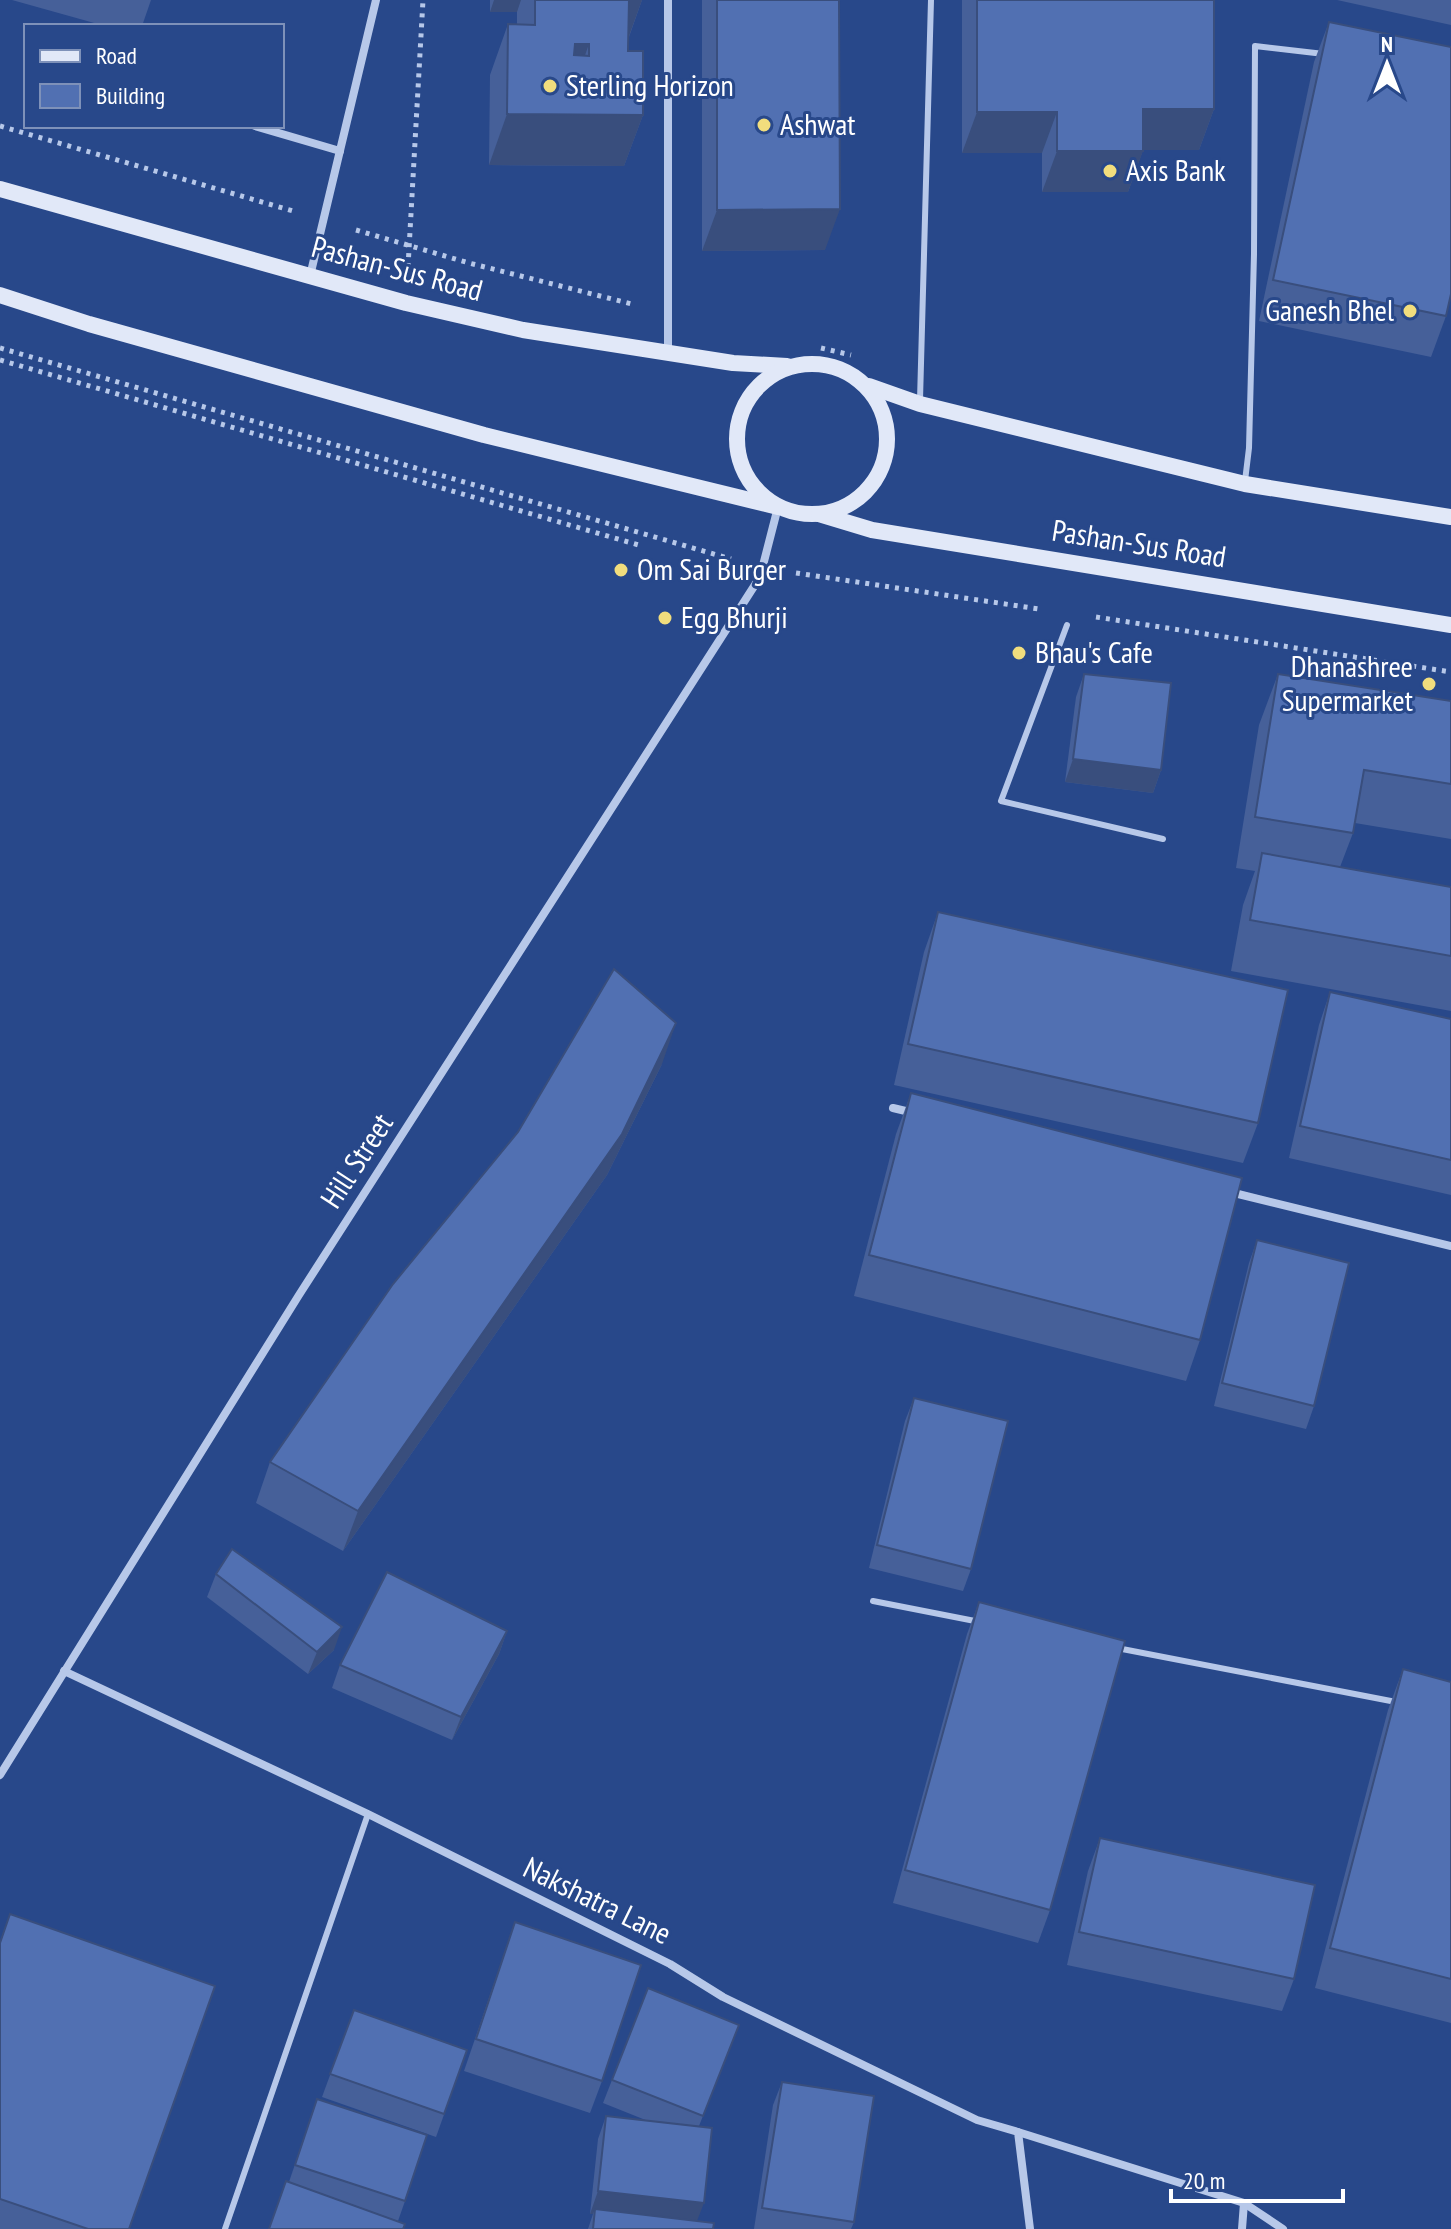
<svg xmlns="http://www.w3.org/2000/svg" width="1451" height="2229" font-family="'PT Sans Narrow',sans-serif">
  <rect width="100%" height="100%" fill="#28488a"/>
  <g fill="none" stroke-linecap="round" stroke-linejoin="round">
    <!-- path -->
    <g stroke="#b7c8e9" stroke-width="5" stroke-dasharray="4 6" stroke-linecap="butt">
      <path d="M0 126 293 211"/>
      <path d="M356 230 469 263 636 305"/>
      <path d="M408 267 423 0"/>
      <path d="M0 348 731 559"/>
      <path d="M821 348 851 355"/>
      <path d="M0 360 642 546"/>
      <path d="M796 573 1039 609"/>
      <path d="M1096 617 1451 672"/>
    </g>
    <!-- lane -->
    <g stroke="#b7c8e9" stroke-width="6">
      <path d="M920 400 931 0"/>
      <path d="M1245 481 1249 448 1254 254 1255 46 1324 54"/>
      <path d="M1067 625 1001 801 1163 839"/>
      <path d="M873 1601 980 1622"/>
      <path d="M1117 1648 1396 1702"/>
      <path d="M225 2229 368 1814"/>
    </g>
    <!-- street -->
    <g stroke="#b7c8e9" stroke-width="8">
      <path d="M255 126 340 151"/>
      <path d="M310 276 376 0"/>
      <path d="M668 350V0"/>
      <path d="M893 1108 914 1113"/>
      <path d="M1230 1192 1451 1246"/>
      <path d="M64 1671 368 1814 670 1964 723 1997 977 2120 1018 2132 1030 2229"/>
      <path d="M0 1775 299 1295 760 577 778 507"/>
      <path d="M1018 2132 1244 2203 1283 2229"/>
      <path d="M1242 2229 1244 2203"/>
    </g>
    <!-- secondary -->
    <g stroke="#e1e8f8" stroke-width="16">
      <path d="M0 189 406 303 523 330 733 363 787 366"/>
      <path d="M0 295 89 324 484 435 778 507"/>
      <circle cx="812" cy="439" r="75"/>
      <path d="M869 386 920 404 1245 484 1451 517"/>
      <path d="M819 514 872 530 1451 625"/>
    </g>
  </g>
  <!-- wall -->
  <g fill="#466099">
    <path d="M12 0H151L142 26H105Z"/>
    <path d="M490 0H642L629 37 628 51 643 115 624 166 489 165 490 75 508 24H517V12H490Z"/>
    <path d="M702 0H839L825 250 702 251Z"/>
    <path d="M962 0H1214V109L1199 150H1143L1128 192H1042V153H962Z"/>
    <path d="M1337 0H1451V25Z"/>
    <path d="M1329 22 1446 316 1431 357 1259 321 1314 62Z"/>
    <path d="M1084 674 1161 770 1153 793 1065 782 1076 697Z"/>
    <path d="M1278 674 1451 701V839L1355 823 1353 833 1340 867 1451 887V1011L1231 971 1243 905 1255 871 1236 868 1259 725Z"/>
    <path d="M938 912 1258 1123 1243 1163 894 1085 924 952Z"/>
    <path d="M1330 992 1451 1019V1195L1289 1158 1319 1025Z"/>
    <path d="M662 1064 607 1175 343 1551 256 1503 270 1462Z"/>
    <path d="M911 1093 1200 1340 1186 1381 854 1296 896 1134Z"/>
    <path d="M1257 1240 1314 1406 1306 1429 1214 1406 1249 1263Z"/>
    <path d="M914 1398 971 1569 963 1591 869 1568 905 1421Z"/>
    <path d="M216 1574 334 1650 308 1674 207 1597Z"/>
    <path d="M979 1602 1050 1910 1038 1943 893 1903 967 1634Z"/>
    <path d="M507 1631 499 1654 452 1740 332 1688 340 1665Z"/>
    <path d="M1403 1669 1451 1682V2023L1315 1988 1388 1710Z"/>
    <path d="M1100 1838 1294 1979 1282 2011 1067 1965 1088 1871Z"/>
    <path d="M515 1922 602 2081 590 2113 464 2071Z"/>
    <path d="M0 1942 129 2229H0Z"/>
    <path d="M354 2010 467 2050 436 2137 322 2097Z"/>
    <path d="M739 2025 699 2126 697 2221 588 2229 593 2214H590L598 2139 606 2116 648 2121 603 2103 612 2080Z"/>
    <path d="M782 2082 854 2222 851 2229H754L773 2105Z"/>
    <path d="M317 2099 405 2201 398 2221 289 2182Z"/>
  </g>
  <!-- shaded-wall -->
  <g fill="#394e7d">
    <path d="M494 0H521L517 12H490Z"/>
    <path d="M628 0H642L625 47Z"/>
    <path d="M575 44H589L571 95Z"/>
    <path d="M1143 109H1214L1199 150H1128Z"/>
    <path d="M977 112H1057L1042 153H962Z"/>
    <path d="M507 114 643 115 624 166 489 165Z"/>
    <path d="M1057 151H1143L1128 192H1042Z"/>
    <path d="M840 209 825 250 702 251 717 210Z"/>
    <path d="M1073 759 1161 770 1153 793 1065 782Z"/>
    <path d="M676 1023 662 1064 607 1175 343 1551 358 1511Z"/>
    <path d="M342 1627 334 1650 308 1674 317 1652Z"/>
    <path d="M507 1631 499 1654 452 1740 461 1717Z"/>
    <path d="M598 2191 704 2203 695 2226 595 2209 593 2214H590Z"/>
  </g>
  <!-- building -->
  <g fill="#5170b2" stroke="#394e7d" stroke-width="2" fill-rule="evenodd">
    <path d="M535 0H629L628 51H643V115L507 114 508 24 535 25ZM575 44H589V56L574 55Z"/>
    <path d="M717 0H839L840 209 717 210Z"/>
    <path d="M977 0H1214V109H1143V151H1057V112H977Z"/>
    <path d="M1329 22 1451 47V294L1446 316 1273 280Z"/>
    <path d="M1084 674 1171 683 1161 770 1073 759Z"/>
    <path d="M1278 674 1451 701V784L1364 770 1353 833 1255 817Z"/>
    <path d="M1262 853 1451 887V956L1250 920Z"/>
    <path d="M938 912 1288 990 1258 1123 908 1044Z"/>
    <path d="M614 969 676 1023 622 1134 358 1511 270 1462 393 1284 518 1132Z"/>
    <path d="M1330 992 1451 1019V1160L1300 1126Z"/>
    <path d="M911 1093 1242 1178 1200 1340 869 1255Z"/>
    <path d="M1257 1240 1349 1263 1314 1406 1222 1383Z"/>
    <path d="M914 1398 1008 1421 971 1569 877 1545Z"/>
    <path d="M232 1549 342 1627 317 1652 216 1574Z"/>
    <path d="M387 1572 507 1631 461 1717 340 1665Z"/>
    <path d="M979 1602 1125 1641 1050 1910 905 1870Z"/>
    <path d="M1403 1669 1451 1682V1979L1330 1948Z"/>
    <path d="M1100 1838 1315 1885 1294 1979 1079 1932Z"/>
    <path d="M10 1914 215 1986 129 2229H88L0 2199V1943Z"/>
    <path d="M515 1922 641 1965 602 2081 476 2039Z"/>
    <path d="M648 1988 739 2025 703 2116 612 2080Z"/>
    <path d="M354 2010 467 2050 444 2114 330 2074Z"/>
    <path d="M782 2082 874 2096 854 2222 762 2208Z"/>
    <path d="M317 2099 427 2135 405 2201 295 2165Z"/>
    <path d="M606 2116 712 2128 704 2203 598 2191Z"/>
    <path d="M286 2181 405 2224 403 2229H269Z"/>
    <path d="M595 2209 714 2223 713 2229H593Z"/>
  </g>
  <!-- markers -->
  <g fill="#f1dd7d" stroke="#28488a" stroke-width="3">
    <circle cx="550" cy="86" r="8"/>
    <circle cx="764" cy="125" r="8"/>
    <circle cx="1110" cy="171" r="8"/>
    <circle cx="1410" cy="311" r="8"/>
    <circle cx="621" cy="570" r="8"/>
    <circle cx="665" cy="618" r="8"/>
    <circle cx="1019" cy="653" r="8"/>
    <circle cx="1429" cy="684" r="8"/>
  </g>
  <g text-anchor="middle" stroke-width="6" stroke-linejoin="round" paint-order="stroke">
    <!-- poi labels -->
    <g font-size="30" fill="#fff" stroke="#28488a" text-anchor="start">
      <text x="566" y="96">Sterling Horizon</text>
      <text x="780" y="135">Ashwat</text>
      <text x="1126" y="181">Axis Bank</text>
      <text x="1394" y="321" text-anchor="end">Ganesh Bhel</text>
      <text x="637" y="580">Om Sai Burger</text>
      <text x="681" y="628">Egg Bhurji</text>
      <text x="1035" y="663">Bhau's Cafe</text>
      <text x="1413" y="677" text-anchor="end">Dhanashree<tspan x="1413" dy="34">Supermarket</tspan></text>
    </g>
    <!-- street labels -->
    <g font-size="30" fill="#fff" stroke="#28488a">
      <text transform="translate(397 269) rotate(15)" y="10">Pashan-Sus Road</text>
      <text transform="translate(1139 544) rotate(9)" y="10">Pashan-Sus Road</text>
      <text transform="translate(357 1161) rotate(-57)" y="10">Hill Street</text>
      <text transform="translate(597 1901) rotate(26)" y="10">Nakshatra Lane</text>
    </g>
  </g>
  <!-- legend -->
  <rect x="24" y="24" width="260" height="104" fill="#28488a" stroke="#7e91b9" stroke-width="2"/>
  <rect x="40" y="50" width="40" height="12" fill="#e1e8f8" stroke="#7e91b9" stroke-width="2"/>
  <text x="96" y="64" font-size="24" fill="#ffffff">Road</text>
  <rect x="40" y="84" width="40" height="24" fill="#5170b2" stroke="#7e91b9" stroke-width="2"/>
  <text x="96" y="104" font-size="24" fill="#ffffff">Building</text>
  <!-- north arrow -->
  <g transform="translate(1387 64)" stroke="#28488a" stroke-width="6" paint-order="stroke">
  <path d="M0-6L14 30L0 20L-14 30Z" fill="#ffffff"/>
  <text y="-12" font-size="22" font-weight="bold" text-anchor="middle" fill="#ffffff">N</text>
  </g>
  <!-- scale -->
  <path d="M1171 2189v12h172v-12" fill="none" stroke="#ffffff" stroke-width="4"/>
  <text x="1183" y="2189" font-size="24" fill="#ffffff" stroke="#28488a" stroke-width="6" paint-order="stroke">20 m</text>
</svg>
